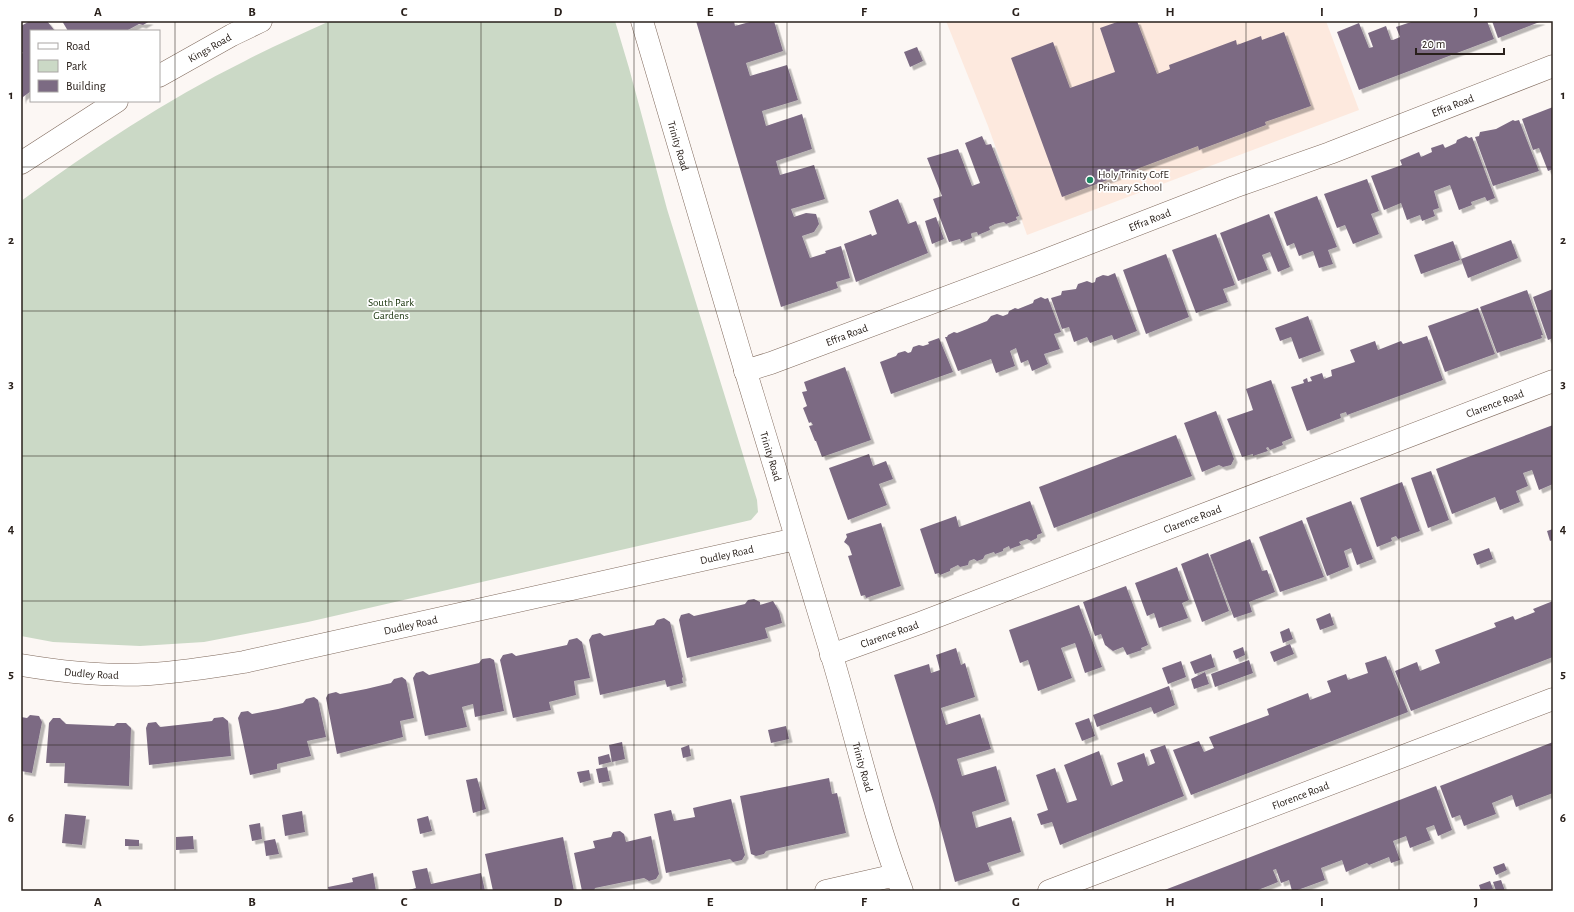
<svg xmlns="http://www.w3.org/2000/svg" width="1574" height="912" font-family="'Alegreya Sans',sans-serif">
  <defs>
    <filter id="shadow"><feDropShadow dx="3.5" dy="3.5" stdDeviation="0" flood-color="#0004"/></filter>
  </defs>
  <rect width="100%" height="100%" fill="#fcf7f4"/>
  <!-- built -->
  <path fill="#fde9de" d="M946 21H1326L1359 110 1027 235 988 126Z"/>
  <!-- green -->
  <path fill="#cbd9c6" d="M330 21H615L629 68 667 209 757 500 758 512 751 520 308 622 204 642 140 646 53 642 21 636V201C92 149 166 100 245 61 273 46 302 34 330 21Z"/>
  <!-- building -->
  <g fill="#7c6b83" filter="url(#shadow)">
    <path d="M30 21H47L55 31H31V91L23 97 22 101 21 54 23 53 21 51V26Z"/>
    <path d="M62 21H150L143 25 139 24 126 31H68Z"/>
    <path d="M696 21H734L735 26 753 21H774L783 51 746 63 750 76 787 65 798 100 762 111 766 126 802 114 812 149 776 161 780 175 814 165 825 199 791 209 794 217 806 213 816 214 819 224 814 232 802 236 810 258 826 253 825 251 841 246 850 278 836 282 838 288 781 307Z"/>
    <path d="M1120 21H1137L1157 74 1170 69 1169 65 1236 40 1237 45 1261 36 1262 40 1284 32 1311 106 1265 122 1266 125 1199 150 1198 146 1062 197 1011 58 1053 42 1070 88 1115 72 1100 28Z"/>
    <path d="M1410 21H1487L1494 39 1359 90 1337 32 1359 23 1369 48 1373 47 1368 33 1386 26 1391 40H1393L1400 37 1396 27 1411 22Z"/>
    <path d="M1492 21H1542L1498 38Z"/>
    <path d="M917 47 923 61 910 67 904 52Z"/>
    <path d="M1553 107V169L1548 171 1539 148 1533 150 1522 119Z"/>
    <path d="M1513 120 1515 121 1519 120 1539 171 1493 186 1475 137 1479 136 1480 132 1496 129Z"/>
    <path d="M982 136 986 145 991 144 1019 216 1016 217 1017 220 1006 224 1004 222 995 224 989 227 990 230 978 235 977 232 972 233 971 234 972 238 961 242 960 239 949 242 933 199 942 196 927 158 958 149 972 186 980 183 965 143Z"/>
    <path d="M1466 136 1469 138 1472 137 1495 198 1487 201 1485 197 1471 202 1472 205 1459 210 1450 185 1434 191 1439 208 1433 210 1435 216 1422 221 1420 215 1407 220 1401 203 1384 210 1371 176 1402 165 1400 160 1419 152 1421 157 1432 152 1431 148 1443 144 1445 148 1456 143 1457 140Z"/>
    <path d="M1367 179 1379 211 1371 214 1379 234 1353 244 1345 225 1337 228 1324 194Z"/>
    <path d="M1317 196 1337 247 1328 250 1333 264 1319 268 1313 251 1299 256 1294 243 1287 246 1274 212Z"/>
    <path d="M898 199 908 224 916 221 928 253 856 282 844 244 871 234 872 236 877 234 869 211Z"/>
    <path d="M1269 214 1290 267 1278 272 1270 252 1262 255 1268 270 1238 281 1220 233Z"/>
    <path d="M936 217 944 239 932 244 925 221Z"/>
    <path d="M1216 234 1235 285 1223 289 1228 302 1196 313 1172 250Z"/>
    <path d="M1511 240 1518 258 1468 278 1461 259Z"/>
    <path d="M1453 241 1460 260 1421 274 1414 255Z"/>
    <path d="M1166 254 1189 317 1146 334 1123 270Z"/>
    <path d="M1115 273 1137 331 1114 340 1112 335 1090 343 1087 337 1074 342 1069 327 1062 329 1051 298 1061 295 1062 291 1076 289 1078 284 1087 281 1092 283 1095 282 1096 278 1103 275 1108 276Z"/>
    <path d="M1553 289V338L1548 340 1533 297Z"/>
    <path d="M1527 290 1543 335H1541L1542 338 1497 353 1480 307Z"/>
    <path d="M1041 297 1045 299 1048 298 1061 332 1054 334 1060 349 1044 354 1048 364 1032 371 1028 360 1021 363 1016 348 1010 351 1015 366 996 373 991 359 958 371 945 337H947L948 335 954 332 957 333 987 321 991 316 997 314 1003 316 1008 314 1009 311 1015 308 1018 309 1033 303 1034 300Z"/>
    <path d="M1478 308 1495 354 1445 372 1428 326Z"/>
    <path d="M1308 316 1321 351 1299 359 1291 337 1280 341 1275 328Z"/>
    <path d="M1427 336 1443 380 1347 415 1346 412 1340 414 1341 418 1307 431 1291 387 1304 383 1303 380 1307 378 1308 382 1312 381 1310 377 1322 373 1324 379 1332 376 1331 370 1355 362 1350 350 1375 341 1378 350 1401 341 1403 344Z"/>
    <path d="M939 338 953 372 891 394 880 362 896 356 898 353 905 351 908 353 911 352 913 347 919 345 923 346 929 344 928 342Z"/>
    <path d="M845 367 871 440 822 457 816 441H815L809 426 813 425 811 422 809 423 803 408 807 406 802 392 807 391 804 382Z"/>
    <path d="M1271 380 1292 438 1282 442 1283 445 1270 450 1268 447 1266 448 1268 451 1253 456V454L1242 457 1227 419 1253 410 1246 389Z"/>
    <path d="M1216 411 1234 459 1231 465 1223 467 1219 465 1202 472 1184 423Z"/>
    <path d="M1553 425V484L1539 490 1532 470 1523 473 1528 486 1516 491 1520 502 1500 510 1495 497 1452 514 1436 469Z"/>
    <path d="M1176 435 1192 476 1054 528 1039 487Z"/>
    <path d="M869 454 873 466 886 461 893 479 879 484 887 505 848 520 829 468Z"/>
    <path d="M1431 471 1449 520 1428 528 1411 478Z"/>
    <path d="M1402 482 1420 531 1398 539 1396 536 1391 538 1392 541 1377 547 1360 498Z"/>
    <path d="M1030 501 1042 533 1037 535V538L1031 541 1027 539 1019 542 1021 545 1010 549 1009 546 1003 549V551L995 554 994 552 985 555 983 559 977 561 974 559 969 561 968 565 960 567 958 565 950 569V571L940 575 939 573 935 574 920 529 956 516 959 527Z"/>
    <path d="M1351 501 1373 559 1357 565 1351 548 1344 551 1349 567 1327 576 1306 518Z"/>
    <path d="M1302 520 1324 577 1280 592 1259 537Z"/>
    <path d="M881 523 901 586 866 598 865 595 861 596 848 556 852 555 849 546 844 542 847 537 846 534Z"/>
    <path d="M1553 529V540L1550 541 1547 531Z"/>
    <path d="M1250 539 1262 571 1267 570 1275 592 1249 602 1252 612 1234 618 1210 555Z"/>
    <path d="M1489 548 1493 559 1477 565 1473 554Z"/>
    <path d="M1208 553 1229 611 1202 622 1181 564Z"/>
    <path d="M1177 567 1189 600 1182 603 1188 618 1159 628 1154 613 1147 616 1135 583Z"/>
    <path d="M1126 586 1148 645 1141 648 1142 650 1127 655 1123 647 1113 651 1105 645 1101 634 1095 636 1083 602Z"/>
    <path d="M754 599 760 602V605L773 601 779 611 782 623 765 628 768 638 687 658 679 620 681 615 689 613 694 616 720 610 745 604 748 600Z"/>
    <path d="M1553 601V657L1411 711 1395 671 1417 662 1420 671 1440 663 1435 650 1496 627 1494 623 1513 616 1515 620 1535 612 1533 609Z"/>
    <path d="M1079 605 1102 667 1085 673 1075 643 1061 648 1072 678 1038 691 1028 660 1020 663 1009 630Z"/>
    <path d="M1330 613 1334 625 1320 630 1316 619Z"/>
    <path d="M664 618 670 622 683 677 682 678 683 683 667 687 665 680 600 695 589 640 592 635 600 633 604 636 654 625 657 620Z"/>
    <path d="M1289 628 1293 639 1283 643 1280 632Z"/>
    <path d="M577 638 582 642 590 678 574 681 576 695 549 702 551 710 513 718 500 660 503 655 512 653 516 656 567 645 569 640Z"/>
    <path d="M1290 644 1294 654 1274 662 1270 652Z"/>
    <path d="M1243 647 1245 655 1236 659 1233 651Z"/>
    <path d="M956 648 961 665 965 663 975 697 941 708 946 725 980 714 991 749 957 759 962 776 996 766 1006 801 972 812 976 828 1011 817 1021 852 987 863 990 871 955 882 934 804 894 675 929 664 931 673 940 670 936 655Z"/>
    <path d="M1211 654 1215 667 1195 674 1190 662Z"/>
    <path d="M1386 656 1408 712 1191 795 1173 750 1199 741 1204 752 1214 748 1209 737 1269 715 1267 709 1308 693 1310 700 1331 692 1327 681 1346 674 1348 680 1368 673 1365 663Z"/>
    <path d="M490 658 494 660 504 711 475 717 473 704 462 707 467 727 425 736 413 678 416 673 423 671 429 675 479 663 482 659Z"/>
    <path d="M1249 660 1253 673 1215 687 1211 674Z"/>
    <path d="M1181 661 1186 677 1168 684 1162 668Z"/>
    <path d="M1205 672 1209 684 1194 689 1191 679Z"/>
    <path d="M402 677 406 680 414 718 400 721 403 737 337 754 326 698 328 694 336 692 340 694 366 689 391 683 394 679Z"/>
    <path d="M1169 686 1175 705 1154 714 1151 707 1097 727 1093 715Z"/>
    <path d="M314 697 318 700 326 737 307 741 311 756 277 764V769L250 775 238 718 241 712 248 711 252 714 278 709 303 703 306 699Z"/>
    <path d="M30 715 39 716 42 722 32 773 21 771V717L27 718Z"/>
    <path d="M223 717 228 721 231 756 149 765 146 728 148 723 156 722 160 727 187 724 212 721 214 718Z"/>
    <path d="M53 718H60L66 724 114 726 117 723H126L131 728 129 786 64 783 65 763H46L49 723Z"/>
    <path d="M1089 718 1095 736 1082 741 1075 723Z"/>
    <path d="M786 726 789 739 771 743 768 730Z"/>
    <path d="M622 742 625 759 612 762 609 745Z"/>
    <path d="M1553 742V793L1516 807 1512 795 1492 803 1496 814 1464 826 1460 815 1452 818 1440 786Z"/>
    <path d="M689 745 691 756 683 758 681 748Z"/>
    <path d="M1165 745 1184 796 1060 845 1052 822 1041 825 1037 814 1048 810 1036 775 1055 768 1067 803 1077 800 1064 765 1099 751 1111 786 1123 781 1117 763 1144 753 1148 766 1155 763 1150 750Z"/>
    <path d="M609 754 611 762 599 765 598 757Z"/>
    <path d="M607 767 610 781 599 783 596 769Z"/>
    <path d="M589 770 591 780 580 783 577 772Z"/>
    <path d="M477 778 486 809 473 813 466 780Z"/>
    <path d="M829 778 832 794 837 793 846 833 766 851 764 854 756 856 751 854 740 796Z"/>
    <path d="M1436 786 1452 830 1438 836 1434 825 1426 828 1431 840 1410 848 1406 836 1393 841 1400 860 1391 863 1389 857 1369 865 1367 863 1346 872 1342 860 1321 868 1325 880 1295 891H1292L1289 880 1281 883 1276 869 1273 870 1278 882 1258 890V891H1162Z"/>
    <path d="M731 799 745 855 742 860 733 862 730 859 666 873 654 814 671 810 674 821 695 817 693 808Z"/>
    <path d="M302 811 305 832 285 836 282 815Z"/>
    <path d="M65 814 86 816 82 845 62 843Z"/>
    <path d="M428 816 432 831 420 834 417 819Z"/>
    <path d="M260 823 262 839 252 841 249 825Z"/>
    <path d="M620 831 624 834 626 842 651 836 659 874 656 879 649 881 644 878 595 888 594 891H582L574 853 595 848 593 841 611 837 613 832Z"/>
    <path d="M193 836 194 849 176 850V837Z"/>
    <path d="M563 837 574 891H493L485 854Z"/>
    <path d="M125 839 139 840V846H125Z"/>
    <path d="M275 839 279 854 266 856 264 841Z"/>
    <path d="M1504 863 1507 870 1496 875 1493 867Z"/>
    <path d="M427 868 431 884 481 873 485 891H405L416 888 412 871Z"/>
    <path d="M373 873 376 891H329L328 887 353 882 352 878Z"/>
    <path d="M1501 880 1505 891H1496L1493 882Z"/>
    <path d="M1490 881 1493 889 1481 891 1479 885Z"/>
  </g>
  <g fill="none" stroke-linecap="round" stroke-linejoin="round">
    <!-- street casing -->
    <g stroke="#816b5e" stroke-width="23">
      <g id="street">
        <path id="s1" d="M642 21C703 230 765 438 829 646 854 728 872 811 902 891"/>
        <path id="s2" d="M159 76 232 35 261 21"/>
        <path d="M21 163 117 101"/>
        <path id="s3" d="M745 371 771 363 1038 263 1234 187 1330 153 1553 66"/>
        <path id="s4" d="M831 655 920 623 1553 381"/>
        <path id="s5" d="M21 665C63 672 107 677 150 674 182 672 213 667 244 662L796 539"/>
        <path d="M826 891 896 875"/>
        <path id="s6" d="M1049 891 1553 699"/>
      </g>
    </g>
    <!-- street -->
    <use href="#street" stroke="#fff" stroke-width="22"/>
  </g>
  <!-- grid -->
  <path fill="none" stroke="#29201b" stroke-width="1" stroke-opacity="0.55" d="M175 21V891M328 21V891M481 21V891M634 21V891M787 21V891M940 21V891M1093 21V891M1246 21V891M1399 21V891M21 167H1553M21 311H1553M21 456H1553M21 601H1553M21 745H1553"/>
  <!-- markers -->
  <circle fill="#1e8763" stroke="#fff" stroke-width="1.5" cx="1090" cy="180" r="4"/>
  <g text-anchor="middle" stroke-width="3.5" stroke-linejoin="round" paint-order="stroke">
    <!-- street labels -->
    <g font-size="11" fill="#29201b" stroke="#fff">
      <text dy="4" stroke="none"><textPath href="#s2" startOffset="58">Kings Road</textPath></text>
      <text dy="4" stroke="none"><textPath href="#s3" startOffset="756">Effra Road</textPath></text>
      <text dy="4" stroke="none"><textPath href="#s1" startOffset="130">Trinity Road</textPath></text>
      <text dy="4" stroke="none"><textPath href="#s3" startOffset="432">Effra Road</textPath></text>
      <text dy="4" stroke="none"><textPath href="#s3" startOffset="108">Effra Road</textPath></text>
      <text dy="4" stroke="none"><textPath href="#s4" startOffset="710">Clarence Road</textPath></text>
      <text dy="4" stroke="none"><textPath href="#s1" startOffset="454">Trinity Road</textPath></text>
      <text dy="4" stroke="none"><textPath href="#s4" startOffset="386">Clarence Road</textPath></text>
      <text dy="4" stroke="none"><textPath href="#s5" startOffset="719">Dudley Road</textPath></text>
      <text dy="4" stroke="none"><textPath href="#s5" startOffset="395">Dudley Road</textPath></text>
      <text dy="4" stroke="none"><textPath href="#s4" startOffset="62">Clarence Road</textPath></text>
      <text dy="4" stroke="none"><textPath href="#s5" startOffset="71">Dudley Road</textPath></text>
      <text dy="4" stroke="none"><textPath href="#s1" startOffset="778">Trinity Road</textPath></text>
      <text dy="4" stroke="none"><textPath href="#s6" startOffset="269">Florence Road</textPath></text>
    </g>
    <!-- poi labels -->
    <g font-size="11" fill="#29201b" stroke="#fff" text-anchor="start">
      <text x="1098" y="178">Holy Trinity CofE<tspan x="1098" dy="13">Primary School</tspan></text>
    </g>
    <!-- park labels -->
    <g font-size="11" fill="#163109" stroke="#fff">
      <text x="391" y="306">South Park<tspan x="391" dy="13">Gardens</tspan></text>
    </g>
  </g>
  <!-- border -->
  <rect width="1574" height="912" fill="none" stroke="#ffffff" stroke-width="44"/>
  <!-- legend -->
  <rect x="30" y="30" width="130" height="72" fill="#ffffff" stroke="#a9a6a4"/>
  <rect x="38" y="43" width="20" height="6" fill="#ffffff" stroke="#a9a6a4"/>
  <text x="66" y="50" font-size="12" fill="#29201b">Road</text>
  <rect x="38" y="60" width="20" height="12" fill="#cbd9c6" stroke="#a9a6a4"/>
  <text x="66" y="70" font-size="12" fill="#29201b">Park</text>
  <rect x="38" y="80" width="20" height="12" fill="#7c6b83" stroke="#a9a6a4"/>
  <text x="66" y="90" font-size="12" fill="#29201b">Building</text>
  <!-- scale -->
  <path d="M1416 48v6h88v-6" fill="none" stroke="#29201b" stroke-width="2"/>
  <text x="1422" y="48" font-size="12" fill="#29201b" stroke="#ffffff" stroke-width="3" paint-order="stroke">20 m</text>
  <rect x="22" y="22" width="1530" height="868" fill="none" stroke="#29201b" stroke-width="1.5"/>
  <g font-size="13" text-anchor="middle" font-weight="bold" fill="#29201b">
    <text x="98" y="16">A</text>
    <text x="252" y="16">B</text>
    <text x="404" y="16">C</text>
    <text x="558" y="16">D</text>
    <text x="710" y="16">E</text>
    <text x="864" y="16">F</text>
    <text x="1016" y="16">G</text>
    <text x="1170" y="16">H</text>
    <text x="1322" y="16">I</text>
    <text x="1476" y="16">J</text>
    <text x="11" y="99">1</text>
    <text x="1563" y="99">1</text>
    <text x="11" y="244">2</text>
    <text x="1563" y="244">2</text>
    <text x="11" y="388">3</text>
    <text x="1563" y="388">3</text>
    <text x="11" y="533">4</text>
    <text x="1563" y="533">4</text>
    <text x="11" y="678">5</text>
    <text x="1563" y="678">5</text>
    <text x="11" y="822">6</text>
    <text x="1563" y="822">6</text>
    <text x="98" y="906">A</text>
    <text x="252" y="906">B</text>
    <text x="404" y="906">C</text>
    <text x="558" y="906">D</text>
    <text x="710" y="906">E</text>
    <text x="864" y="906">F</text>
    <text x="1016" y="906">G</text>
    <text x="1170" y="906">H</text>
    <text x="1322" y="906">I</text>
    <text x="1476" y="906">J</text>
  </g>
</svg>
